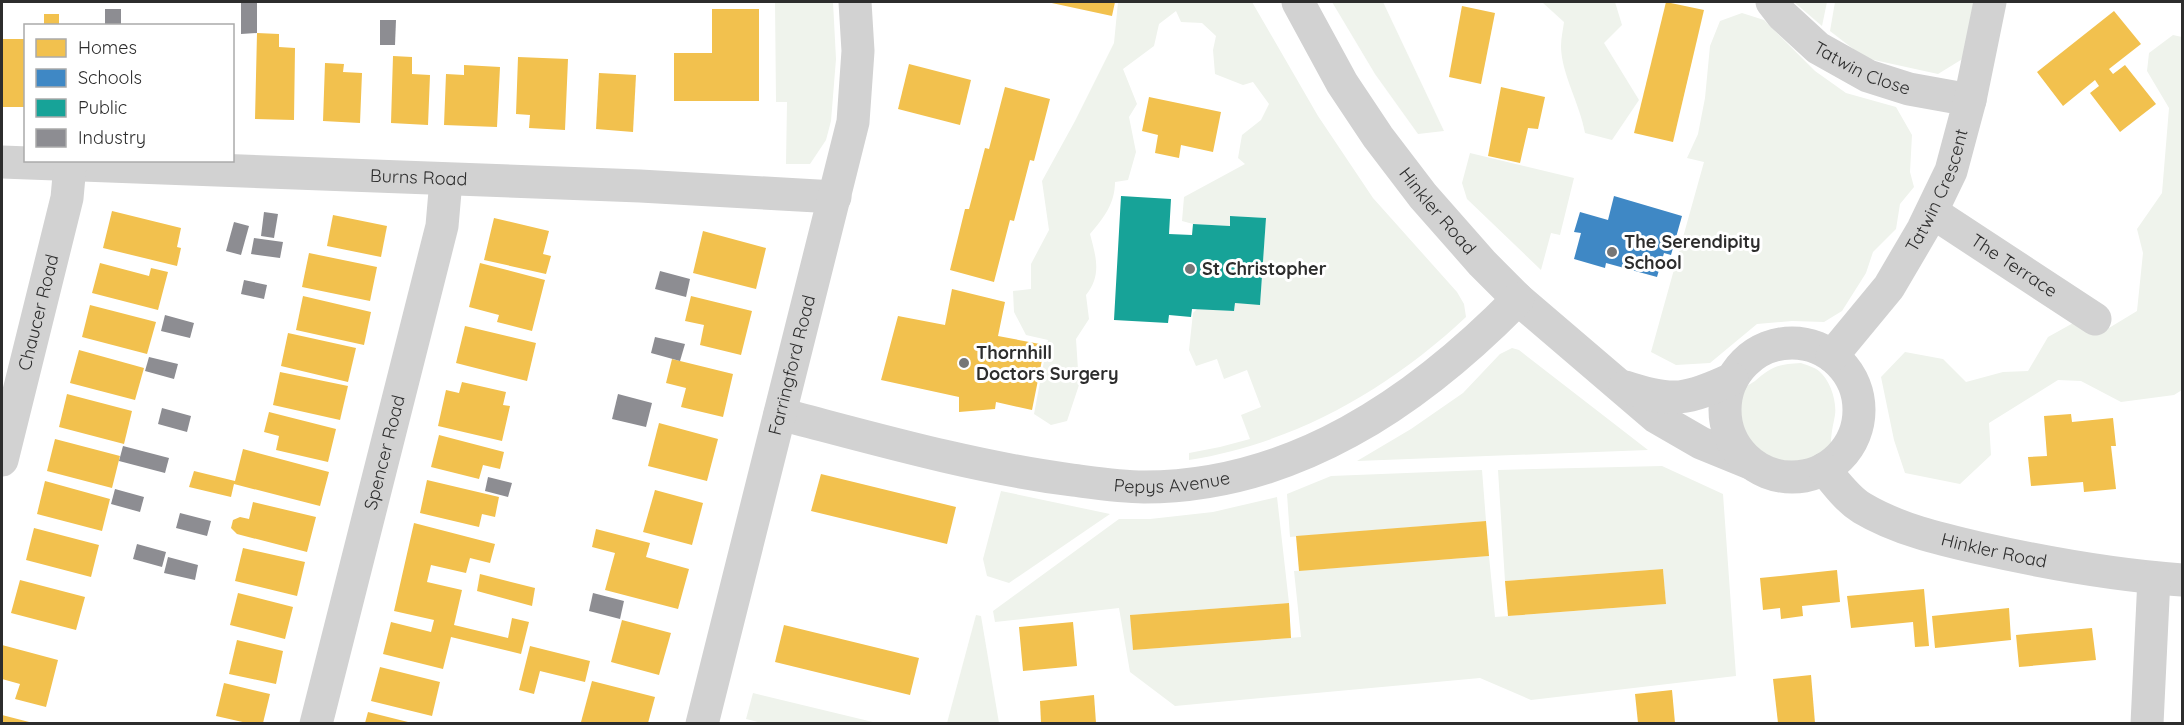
<svg xmlns="http://www.w3.org/2000/svg" width="2184" height="725" font-family="Quicksand,sans-serif">
  <rect width="100%" height="100%" fill="#fff"/>
  <!-- green -->
  <g fill="#eff3ec">
    <path d="M775 2H833L836 59 831 121 826 140 810 164H786L787 102H776Z"/>
    <path d="M1118 2H1252L1318 116 1373 198 1457 292 1464 304 1466 317C1388 390 1295 443 1189 460V453L1220 447 1250 439 1241 415 1261 407 1247 370 1224 379 1217 359 1196 366 1189 350 1193 313 1197 309 1234 311 1235 303 1260 304 1266 218 1231 216 1230 226 1193 224 1182 221 1184 197 1245 164 1238 158 1242 135 1261 120 1269 104 1253 82 1243 85 1215 74 1213 50 1216 36 1202 23 1181 22 1176 11 1159 24 1154 46 1123 69 1137 104 1129 117 1136 152 1128 180 1115 182C1115 203 1104 218 1090 234 1096 257 1102 275 1086 295L1089 319 1076 339 1079 385 1067 421 1051 425 1034 414 1048 340 1026 335 1014 312 1013 291 1031 289V264L1049 230 1042 181 1075 121 1114 43Z"/>
    <path d="M1332 2H1383L1444 131 1418 134 1375 74Z"/>
    <path d="M1542 2H1615L1622 25 1604 43 1639 100 1612 140 1585 133C1580 104 1561 73 1561 46 1561 38 1563 30 1564 22Z"/>
    <path d="M1794 2H1827L1822 26Z"/>
    <path d="M1835 2H1974L1964 58 1938 74 1865 58 1830 31Z"/>
    <path d="M1742 13 1764 20 1815 71 1846 93 1896 107 1912 135 1910 172 1914 187 1900 204 1896 229 1873 252 1866 273 1842 311 1824 322 1792 321 1757 324 1710 363 1676 365 1651 352 1704 162 1687 158 1698 134 1705 98 1710 46 1720 21Z"/>
    <path d="M2173 35 2182 37V390L2174 395 2121 402 2081 381 2058 380 1989 423 1991 455 1960 484 1905 473 1894 440 1881 377 1905 352 1943 359 1966 382 2003 372 2028 371 2048 337 2075 322 2104 331 2137 311 2143 253 2137 229 2162 193 2169 108 2147 71 2149 53Z"/>
    <path d="M1470 153 1574 178 1560 235 1551 233 1541 270 1467 199 1462 183Z"/>
    <path d="M1512 348 1519 350 1648 450 1357 461 1411 429 1463 393 1500 354Z"/>
    <path d="M1801 363C1806 365 1814 367 1819 371 1830 380 1837 401 1835 415 1833 426 1831 433 1831 444 1823 451 1815 458 1804 461 1770 469 1737 440 1738 407 1738 401 1740 393 1743 389 1746 386 1751 384 1755 381 1771 367 1778 364 1801 363Z"/>
    <path d="M1662 466 1723 494 1736 676 1531 700 1480 678 1175 706 1130 672 1119 608 995 622 993 611 1119 519H1150L1213 512 1277 497 1289 603 1131 615 1133 650 1301 637 1294 571 1489 556 1495 617 1666 604 1663 569 1505 581 1498 470Z"/>
    <path d="M1482 470 1486 521 1290 537 1287 494 1331 476Z"/>
    <path d="M1001 491 1110 514 1009 583 987 576 983 559Z"/>
    <path d="M976 615 981 616 999 723H947Z"/>
    <path d="M753 693 877 723 766 724 746 719Z"/>
  </g>
  <!-- homes -->
  <g fill="#f2c14e">
    <path d="M1047 2H1115L1112 16Z"/>
    <path d="M1666 2 1704 10 1673 142 1634 133Z"/>
    <path d="M1462 6 1495 13 1481 84 1449 77Z"/>
    <path d="M712 9H759V101H674V53H712Z"/>
    <path d="M2114 11 2141 44 2109 69 2113 74 2125 65 2156 104 2120 132 2090 93 2099 86 2095 80 2063 106 2037 72Z"/>
    <rect x="44" y="14" width="15" height="12"/>
    <path d="M257 33 279 34V47L295 48 294 120 255 119Z"/>
    <rect x="2" y="39" width="24" height="68"/>
    <path d="M393 56 412 57V74L430 75 428 125 391 123Z"/>
    <path d="M518 57 568 59 565 130 529 128 530 115 516 114Z"/>
    <path d="M325 63 344 64 343 72 362 73 360 123 323 121Z"/>
    <path d="M909 64 971 80 960 125 898 109Z"/>
    <path d="M464 65 500 67 497 127 444 125 446 74 464 75Z"/>
    <path d="M599 73 636 75 633 132 596 129Z"/>
    <path d="M1005 87 1050 99 1034 161 1030 160 1014 221 1010 220 994 282 950 270 965 209H969L985 148 989 149Z"/>
    <path d="M1501 87 1545 97 1538 129 1528 128 1520 163 1488 156Z"/>
    <path d="M1149 97 1221 112 1213 152 1181 145 1179 158 1155 153 1158 135 1142 131Z"/>
    <path d="M112 211 181 228 177 247 181 248 177 266 103 248Z"/>
    <path d="M333 215 387 226 381 257 327 246Z"/>
    <path d="M494 218 549 231 543 254 551 256 546 274 484 260Z"/>
    <path d="M703 231 766 248 756 289 693 273Z"/>
    <path d="M309 253 377 267 370 301 302 287Z"/>
    <path d="M100 263 149 276 151 268 168 272 158 310 92 293Z"/>
    <path d="M480 263 545 280 532 331 497 322 499 315 469 307Z"/>
    <path d="M952 289 1005 302 998 336 1045 345 1032 410 996 402 995 409 959 412V397L881 380 898 316 945 325Z"/>
    <path d="M303 296 371 312 364 345 296 330Z"/>
    <path d="M691 296 752 311 741 355 700 345 704 325 685 321Z"/>
    <path d="M90 305 156 322 147 354 82 337Z"/>
    <path d="M465 326 536 343 527 381 456 363Z"/>
    <path d="M288 333 356 348 348 382 281 366Z"/>
    <path d="M79 350 144 368 135 400 70 383Z"/>
    <path d="M672 359 733 374 723 417 681 407 686 388 666 383Z"/>
    <path d="M280 372 348 386 340 420 273 405Z"/>
    <path d="M462 382 506 392 503 405 510 406 502 441 438 426 446 390 459 393Z"/>
    <path d="M67 394 132 411 124 444 59 427Z"/>
    <path d="M269 412 336 429 328 462 276 450 279 436 264 432Z"/>
    <path d="M2071 414 2072 422 2113 418 2116 446H2111L2116 489 2084 492 2083 482 2031 486 2028 457 2047 456 2044 416Z"/>
    <path d="M659 423 718 439 707 481 648 466Z"/>
    <path d="M439 435 504 452 500 469 483 465 479 479 431 467Z"/>
    <path d="M55 439 120 456 112 488 47 471Z"/>
    <path d="M243 449 329 472 320 506 234 484 231 497 189 487 194 471 235 481Z"/>
    <path d="M821 474 956 507 947 544 811 511Z"/>
    <path d="M427 480 499 497 495 517 482 514 479 527 420 513Z"/>
    <path d="M45 481 110 499 102 531 37 514Z"/>
    <path d="M655 490 703 503 692 545 643 532Z"/>
    <path d="M253 502 316 517 307 552 237 534 231 528 233 520 240 517 249 519Z"/>
    <path d="M1486 521 1489 556 1299 571 1296 536Z"/>
    <path d="M414 523 495 544 490 563 470 558 466 573 431 565 427 582 462 590 454 625 508 638 512 618 529 622 521 654 451 637 443 669 383 654 391 622 431 632 434 620 394 611Z"/>
    <path d="M34 528 99 545 91 577 26 560Z"/>
    <path d="M596 529 650 543 646 557 689 569 678 609 605 590 615 553 592 547Z"/>
    <path d="M243 548 305 562 297 596 235 581Z"/>
    <path d="M1663 569 1666 604 1508 616 1505 581Z"/>
    <path d="M1837 570 1840 602 1802 606 1803 616 1781 619 1780 608 1763 610 1760 578Z"/>
    <path d="M480 574 535 588 532 606 477 591Z"/>
    <path d="M20 580 85 597 76 630 11 613Z"/>
    <path d="M1924 589 1929 646 1915 647 1913 622 1851 628 1847 596Z"/>
    <path d="M238 593 293 607 285 639 230 625Z"/>
    <path d="M1289 603 1291 638 1133 650 1130 615Z"/>
    <path d="M2009 608 2011 640 1935 648 1932 616Z"/>
    <path d="M622 620 671 633 659 675 611 662Z"/>
    <path d="M1073 622 1077 666 1023 671 1019 627Z"/>
    <path d="M784 625 919 658 910 695 775 662Z"/>
    <path d="M2092 628 2096 660 2019 667 2016 635Z"/>
    <path d="M237 640 283 651 276 684 229 674Z"/>
    <path d="M2 645 58 660 46 707 15 699 20 684 2 679Z"/>
    <path d="M530 646 590 661 585 682 540 671 534 694 519 690Z"/>
    <path d="M380 667 440 682 432 716 371 701Z"/>
    <path d="M1811 675 1815 723H1778L1773 679Z"/>
    <path d="M592 681 655 697 648 723H589L581 722Z"/>
    <path d="M224 683 270 694 263 723H247L216 716Z"/>
    <path d="M1672 690 1675 723H1638L1635 694Z"/>
    <path d="M1094 695 1096 723H1041L1040 701Z"/>
    <path d="M368 712 412 723H365Z"/>
    <path d="M2 715 33 723H2Z"/>
  </g>
  <!-- schools -->
  <path fill="#3f88c5" d="M1614 196 1682 216 1671 255 1664 253 1657 277 1606 263 1605 268 1574 259 1581 233 1574 232 1580 212 1608 220Z"/>
  <!-- public -->
  <path fill="#17a398" d="M1121 196 1171 199 1169 234 1192 235 1193 224 1230 226V216L1266 218 1260 305 1235 303 1234 311 1192 309 1191 317 1169 315 1168 323 1114 320Z"/>
  <!-- industry -->
  <g fill="#8d8d92">
    <path d="M241 2H257V33L241 34Z"/>
    <rect x="105" y="9" width="16" height="17"/>
    <path d="M380 20H396L395 45H380Z"/>
    <path d="M264 212 278 214 274 238 261 236Z"/>
    <path d="M234 222 249 226 241 255 226 251Z"/>
    <path d="M254 238 283 242 280 258 251 254Z"/>
    <path d="M660 271 690 279 686 297 655 289Z"/>
    <path d="M244 280 267 285 264 299 241 294Z"/>
    <path d="M165 315 194 323 190 338 161 331Z"/>
    <path d="M655 337 685 344 680 361 651 353Z"/>
    <path d="M149 357 178 364 174 379 145 371Z"/>
    <path d="M618 394 652 403 646 427 612 419Z"/>
    <path d="M162 408 191 416 187 432 158 424Z"/>
    <path d="M123 446 169 458 165 473 119 461Z"/>
    <path d="M488 477 512 483 508 497 485 491Z"/>
    <path d="M115 489 144 497 140 512 111 504Z"/>
    <path d="M180 513 211 521 207 536 176 528Z"/>
    <path d="M137 544 166 552 162 567 133 559Z"/>
    <path d="M168 557 198 565 195 580 164 573Z"/>
    <path d="M593 593 624 601 620 619 589 611Z"/>
  </g>
  <g fill="none" stroke-linecap="round" stroke-linejoin="round">
    <!-- minor -->
    <g stroke="#d2d2d2" stroke-width="33">
      <path id="s1" d="M1298 2 1342 83 1378 137 1423 196 1482 263 1518 299 1656 417 1701 443 1750 463"/>
      <path id="s2" d="M1772 2 1782 15 1818 48 1868 76 1909 89 1970 100"/>
      <path id="s3" d="M2 162 640 186 835 197"/>
      <path id="s4" d="M1932 212 2095 319"/>
      <circle cx="1792" cy="410" r="67"/>
      <path id="s5" d="M1832 356 1889 287 1923 229 1951 171 1970 100 1990 2"/>
      <path d="M1625 387C1673 403 1687 400 1732 379"/>
      <path id="s6" d="M780 414C876 439 973 467 1072 480 1095 483 1120 487 1144 487 1293 487 1417 402 1518 299"/>
      <path id="s7" d="M2 460 67 198 70 165"/>
      <path id="s8" d="M1824 469C1836 483 1847 499 1862 508 1897 529 1940 539 1979 548 2046 563 2114 575 2182 580"/>
      <path id="s9" d="M316 724 442 226 446 180"/>
      <path id="s10" d="M702 724 853 122 858 51 855 2"/>
      <path d="M2147 724 2154 578"/>
    </g>
  </g>
  <!-- markers -->
  <g fill="#767676" stroke="#fff" stroke-width="2">
    <circle cx="1612" cy="252" r="6"/>
    <circle cx="1190" cy="269" r="6"/>
    <circle cx="964" cy="363" r="6"/>
  </g>
  <g text-anchor="middle" stroke-width="6" stroke-linejoin="round" paint-order="stroke">
    <!-- street labels -->
    <g font-size="18" fill="#2d2d2d" stroke="#fff">
      <text dy="6" stroke="none"><textPath href="#s2" startOffset="114">Tatwin Close</textPath></text>
      <text dy="6" stroke="none"><textPath href="#s3" startOffset="417">Burns Road</textPath></text>
      <text dy="6" stroke="none"><textPath href="#s5" startOffset="198">Tatwin Crescent</textPath></text>
      <text dy="6" stroke="none"><textPath href="#s1" startOffset="252">Hinkler Road</textPath></text>
      <text dy="6" stroke="none"><textPath href="#s4" startOffset="98">The Terrace</textPath></text>
      <text dy="6" stroke="none"><textPath href="#s7" startOffset="152">Chaucer Road</textPath></text>
      <text dy="6" stroke="none"><textPath href="#s10" startOffset="370">Farringford Road</textPath></text>
      <text dy="6" stroke="none"><textPath href="#s9" startOffset="280">Spencer Road</textPath></text>
      <text dy="6" stroke="none"><textPath href="#s6" startOffset="400">Pepys Avenue</textPath></text>
      <text dy="6" stroke="none"><textPath href="#s8" startOffset="194">Hinkler Road</textPath></text>
    </g>
    <!-- poi labels -->
    <g font-size="18" font-weight="bold" fill="#2d2d2d" stroke="#fff" text-anchor="start">
      <text x="1624" y="248">The Serendipity<tspan x="1624" dy="21">School</tspan></text>
      <text x="1202" y="275">St Christopher</text>
      <text x="976" y="359">Thornhill<tspan x="976" dy="21">Doctors Surgery</tspan></text>
    </g>
  </g>
  <!-- border -->
  <rect width="2184" height="725" fill="none" stroke="#2d2d2d" stroke-width="6"/>
  <!-- legend -->
  <rect x="24" y="24" width="210" height="138" fill="#ffffff" stroke="#ababab" stroke-width="1.5"/>
  <rect x="36" y="39" width="30" height="18" fill="#f2c14e" stroke="#ababab" stroke-width="1.5"/>
  <text x="78" y="54" font-size="18" fill="#2d2d2d">Homes</text>
  <rect x="36" y="69" width="30" height="18" fill="#3f88c5" stroke="#ababab" stroke-width="1.5"/>
  <text x="78" y="84" font-size="18" fill="#2d2d2d">Schools</text>
  <rect x="36" y="99" width="30" height="18" fill="#17a398" stroke="#ababab" stroke-width="1.5"/>
  <text x="78" y="114" font-size="18" fill="#2d2d2d">Public</text>
  <rect x="36" y="129" width="30" height="18" fill="#8d8d92" stroke="#ababab" stroke-width="1.5"/>
  <text x="78" y="144" font-size="18" fill="#2d2d2d">Industry</text>
</svg>
